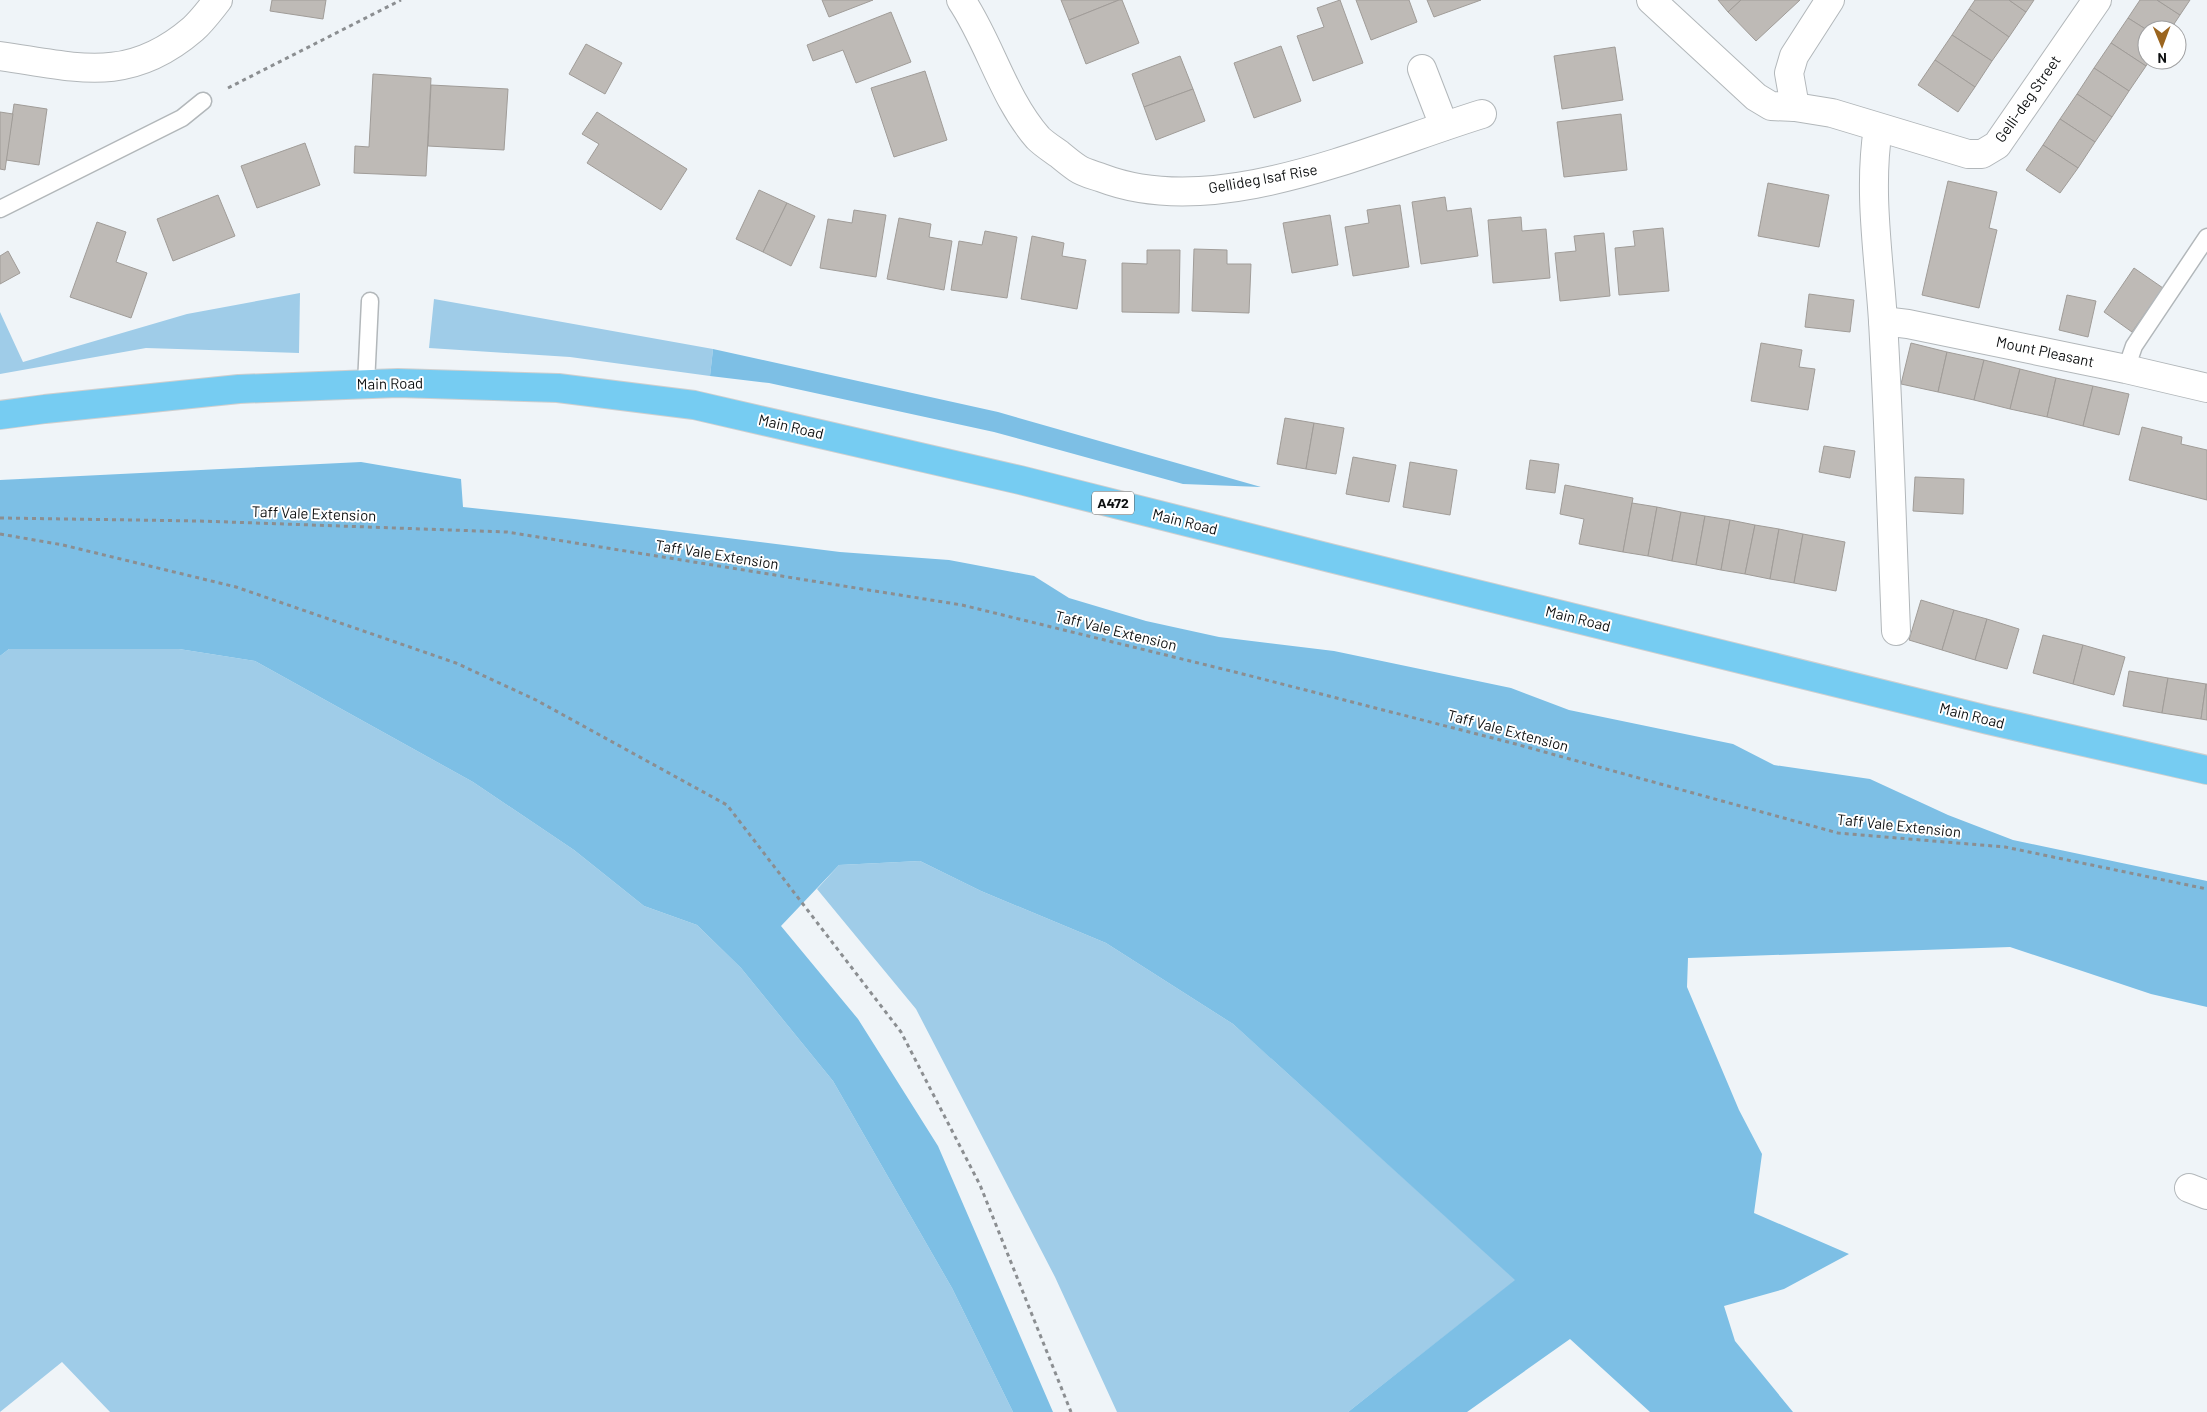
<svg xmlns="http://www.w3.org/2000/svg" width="2207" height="1412" font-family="Barlow,sans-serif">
  <rect width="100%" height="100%" fill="#eff4f8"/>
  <!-- green -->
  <g fill="#9fcce8">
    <path d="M300 293 299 353 146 348 0 374V312L23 362 187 314Z"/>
    <path d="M434 299 713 349 710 376 570 357 429 348Z"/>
    <path d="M9 649H179L255 661 473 782 574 850 644 906 697 925 741 968 833 1081 952 1288 1013 1412H110L62 1362 0 1412V656Z"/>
    <path d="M920 861 981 891 1106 943 1233 1024 1516 1280 1348 1412H1117L1055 1277 916 1009 817 889 839 865Z"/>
  </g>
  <!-- forest -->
  <g fill="#7dbfe5">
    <path d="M713 349 998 412 1261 487 1183 484 994 432 769 383 710 376Z"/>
    <path d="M361 462 461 479 463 507 574 519 840 552 949 560 1034 576 1069 598 1146 621 1219 637 1334 651 1511 688 1569 710 1733 744 1774 765 1870 779 1948 815 2013 840 2207 881V1007L2151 994 2010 947 1688 958 1687 987 1739 1110 1762 1154 1754 1213 1849 1254 1784 1289 1724 1306 1735 1341 1793 1412H1650L1570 1339 1467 1412H1348L1515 1280 1233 1024 1106 943 981 891 920 861 839 865 781 926 858 1019 938 1146 1053 1412H1013L952 1288 833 1081 741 968 697 925 644 906 574 850 473 782 255 661 179 649H9L0 656V480Z"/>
  </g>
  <!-- building -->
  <g fill="#bebab6" stroke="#a09c98">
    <path d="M272 0H326L323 19 270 11Z"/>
    <path d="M822 0H873L829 17Z"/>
    <path d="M1061 0H1119L1069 20Z"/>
    <path d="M1119 0H1122L1139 43 1086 64 1069 20Z"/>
    <path d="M1340 0 1363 63 1313 81 1297 36 1324 27 1317 8Z"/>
    <path d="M1356 0H1409L1417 22 1371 40Z"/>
    <path d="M1427 0H1481L1434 17Z"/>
    <path d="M1718 0H1741L1728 12Z"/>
    <path d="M1741 0H1800L1756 41 1728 12Z"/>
    <path d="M1975 0H2009L2026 12 2009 37 1969 9Z"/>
    <path d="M2009 0H2034L2026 12Z"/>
    <path d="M2140 0H2157L2180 15 2170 30H2147L2128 18Z"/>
    <path d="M2157 0H2190L2180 15Z"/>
    <path d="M1969 9 2009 37 1992 61 1952 35Z"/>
    <path d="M891 12 911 62 856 83 843 50 813 61 807 45Z"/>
    <path d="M2128 18 2147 30V60H2150L2146 66 2111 43Z"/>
    <path d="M1952 35 1992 61 1975 87 1935 60Z"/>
    <path d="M2111 43 2146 66 2129 91 2094 68Z"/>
    <path d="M586 44 622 63 605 94 569 74Z"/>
    <path d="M1281 46 1301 101 1254 118 1234 63Z"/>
    <path d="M1615 47 1623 100 1562 109 1554 56Z"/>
    <path d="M1180 56 1193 89 1144 107 1132 74Z"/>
    <path d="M1935 60 1975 87 1958 112 1918 85Z"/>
    <path d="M2094 68 2129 91 2112 117 2077 94Z"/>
    <path d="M925 71 947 140 894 157 871 88Z"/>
    <path d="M373 74 431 78 426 176 354 173 355 146 369 147Z"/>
    <path d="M431 85 508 89 504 150 428 146Z"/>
    <path d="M1193 89 1205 121 1156 140 1144 107Z"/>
    <path d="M2077 94 2112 117 2095 142 2060 119Z"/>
    <path d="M14 104 47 109 39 165 6 160Z"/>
    <path d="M0 112 13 114 5 170 0 169Z"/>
    <path d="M597 112 687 169 661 210 587 163 599 144 582 134Z"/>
    <path d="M1621 114 1627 170 1564 177 1557 122Z"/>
    <path d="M2060 119 2095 142 2078 168 2043 145Z"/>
    <path d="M305 143 320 185 257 208 241 166Z"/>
    <path d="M2043 145 2078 168 2060 193 2026 170Z"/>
    <path d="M1948 181 1997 192 1989 228 1997 230 1979 308 1922 295Z"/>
    <path d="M1768 183 1829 195 1819 247 1758 236Z"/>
    <path d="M759 190 787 203 763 252 736 239Z"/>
    <path d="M218 195 235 236 173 261 157 219Z"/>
    <path d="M1445 197 1447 211 1471 208 1478 256 1421 264 1412 202Z"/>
    <path d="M787 203 815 216 791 266 763 252Z"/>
    <path d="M1400 205 1409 267 1353 276 1345 227 1369 223 1367 210Z"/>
    <path d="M854 210 886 215 876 277 820 268 828 219 852 223Z"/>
    <path d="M1330 215 1338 265 1292 273 1283 223Z"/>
    <path d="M1521 217 1522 231 1546 229 1550 278 1493 283 1488 220Z"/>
    <path d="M899 218 931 224 929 237 952 241 944 290 887 279Z"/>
    <path d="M97 222 126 232 116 262 147 273 131 318 70 297Z"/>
    <path d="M1663 228 1669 291 1619 295 1615 248 1635 246 1633 231Z"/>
    <path d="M985 231 1017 237 1007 298 951 290 959 241 982 245Z"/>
    <path d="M1604 233 1610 296 1560 301 1555 253 1576 251 1574 236Z"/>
    <path d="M1032 236 1064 243 1062 256 1086 260 1077 309 1021 299Z"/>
    <path d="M1194 249 1227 250V264H1251L1249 313 1192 311Z"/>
    <path d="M1147 250H1180L1179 313 1122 312V263L1147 264Z"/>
    <path d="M8 251 20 273 0 284V256Z"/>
    <path d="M2134 268 2163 288 2132 332 2104 312Z"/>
    <path d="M1809 294 1854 300 1850 332 1805 327Z"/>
    <path d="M2067 295 2096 301 2088 337 2059 330Z"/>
    <path d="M1761 343 1802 350 1799 367 1815 369 1808 410 1751 401Z"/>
    <path d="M1911 343 1947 352 1938 392 1901 384Z"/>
    <path d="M1947 352 1984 360 1974 400 1938 392Z"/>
    <path d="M1984 360 2020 369 2010 409 1974 400Z"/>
    <path d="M2020 369 2056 378 2047 417 2010 409Z"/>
    <path d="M2056 378 2093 386 2083 426 2047 417Z"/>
    <path d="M2093 386 2129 394 2119 435 2083 426Z"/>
    <path d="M1285 418 1314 423 1306 469 1277 464Z"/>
    <path d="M1314 423 1344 428 1336 474 1306 469Z"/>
    <path d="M2142 427 2182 437 2181 444 2207 450V500L2129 480Z"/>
    <path d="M1824 446 1855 451 1850 478 1819 472Z"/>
    <path d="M1353 457 1396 465 1389 502 1346 494Z"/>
    <path d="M1530 460 1559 464 1555 493 1526 489Z"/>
    <path d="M1410 462 1457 470 1450 515 1403 507Z"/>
    <path d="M1915 477 1964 479 1963 514 1913 511Z"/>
    <path d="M1565 485 1633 498 1623 552 1579 544 1584 519 1560 514Z"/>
    <path d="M1632 503 1657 507 1648 556 1623 552Z"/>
    <path d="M1657 507 1681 512 1672 561 1648 556Z"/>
    <path d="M1681 512 1705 516 1696 565 1672 561Z"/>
    <path d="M1705 516 1730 520 1721 570 1696 565Z"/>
    <path d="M1730 520 1755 525 1745 574 1721 570Z"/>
    <path d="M1755 525 1779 529 1770 579 1745 574Z"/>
    <path d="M1779 529 1803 534 1794 583 1770 579Z"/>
    <path d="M1803 534 1845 542 1836 591 1794 583Z"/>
    <path d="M1921 600 1954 610 1942 650 1909 640Z"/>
    <path d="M1954 610 1987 619 1975 660 1942 650Z"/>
    <path d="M1987 619 2019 629 2007 669 1975 660Z"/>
    <path d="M2043 635 2083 645 2073 684 2033 673Z"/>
    <path d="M2083 645 2125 657 2114 695 2073 684Z"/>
    <path d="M2129 671 2168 678 2162 713 2123 706Z"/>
    <path d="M2168 678 2206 684 2201 719 2162 713Z"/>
    <path d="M2206 684H2207V720L2201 719Z"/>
  </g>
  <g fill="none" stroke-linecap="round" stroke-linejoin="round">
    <!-- lane casing -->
    <g stroke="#b2b7ba" stroke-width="19">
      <g id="lane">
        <path d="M0 209 182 118 203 101"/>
        <path d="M2126 369 2134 346 2207 237"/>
        <path d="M366 384 370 301"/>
      </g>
    </g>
    <!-- street casing -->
    <g stroke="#b2b7ba" stroke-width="30">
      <g id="street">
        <path d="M961 0C990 43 1003 98 1038 138 1044 144 1052 149 1059 154 1065 159 1071 164 1077 168 1084 173 1094 175 1102 178 1217 222 1371 148 1482 114"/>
        <path d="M1651 0 1756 97 1771 106 1795 107 1832 113 1968 154H1982L1997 145 2097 0"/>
        <path d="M0 56C77 67 128 85 193 29 202 21 210 10 218 0"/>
        <path d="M1422 69 1444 126"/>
        <path d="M1795 107 1789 73 1794 56 1830 0"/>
        <path d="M1878 128C1868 192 1879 257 1883 321 1889 424 1892 528 1896 631"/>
        <path d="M1883 321 1908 324 2126 369 2207 388"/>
        <path d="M2189 1188 2207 1195"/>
      </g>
    </g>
    <!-- primary casing -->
    <g stroke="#cfcfcf" stroke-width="30">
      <path id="primary" d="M0 415 45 409 239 389 398 383 558 388 694 405 1020 480 1330 558 1988 720 2207 770"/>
    </g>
    <!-- path -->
    <g stroke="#8b8e91" stroke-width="3" stroke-dasharray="4 4" stroke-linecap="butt">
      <path d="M228 88 401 0"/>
      <path d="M0 518 200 521 507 532 962 605 1239 673 1512 743 1838 833 2005 847 2207 889"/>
      <path d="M0 534 63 545 236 587 456 663 536 700 727 805 901 1032 980 1185 1071 1412"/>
    </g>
    <!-- lane -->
    <use href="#lane" stroke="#fff" stroke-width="16"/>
    <!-- street -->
    <use href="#street" stroke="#fff" stroke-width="28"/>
    <!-- primary -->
    <use href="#primary" stroke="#76ccf2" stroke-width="28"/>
  </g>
  <g text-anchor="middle" stroke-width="4" stroke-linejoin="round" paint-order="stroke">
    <!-- shield labels -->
    <rect fill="#fff" stroke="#565858" stroke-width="1" x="1092" y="491.5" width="42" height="23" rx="4"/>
    <g font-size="14" font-weight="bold" fill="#0e1011">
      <text x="1113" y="508">A472</text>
    </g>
    <!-- street labels -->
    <g font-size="15" fill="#0e1011" stroke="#fff">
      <text transform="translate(2028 99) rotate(-55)" y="5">Gelli-deg Street</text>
      <text transform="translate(1263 179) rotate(-10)" y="5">Gellideg Isaf Rise</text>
      <text transform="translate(2045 352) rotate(12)" y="5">Mount Pleasant</text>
      <text transform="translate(390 384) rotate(-1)" y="5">Main Road</text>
      <text transform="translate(791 427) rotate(13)" y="5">Main Road</text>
      <text transform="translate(314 514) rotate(2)" y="5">Taff Vale Extension</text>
      <text transform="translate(1185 522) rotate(14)" y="5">Main Road</text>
      <text transform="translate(717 555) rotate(9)" y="5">Taff Vale Extension</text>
      <text transform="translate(1578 619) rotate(14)" y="5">Main Road</text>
      <text transform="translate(1116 631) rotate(14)" y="5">Taff Vale Extension</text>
      <text transform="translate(1972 716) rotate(14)" y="5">Main Road</text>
      <text transform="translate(1508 731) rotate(15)" y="5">Taff Vale Extension</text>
      <text transform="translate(1899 826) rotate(6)" y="5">Taff Vale Extension</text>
    </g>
  </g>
  <!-- north arrow -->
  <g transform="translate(2162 45) rotate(179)"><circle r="24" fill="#ffffff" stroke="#9f9fa0"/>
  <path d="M0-4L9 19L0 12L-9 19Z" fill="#9b651f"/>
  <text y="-8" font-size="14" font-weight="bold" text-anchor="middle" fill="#0e1011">N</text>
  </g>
</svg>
